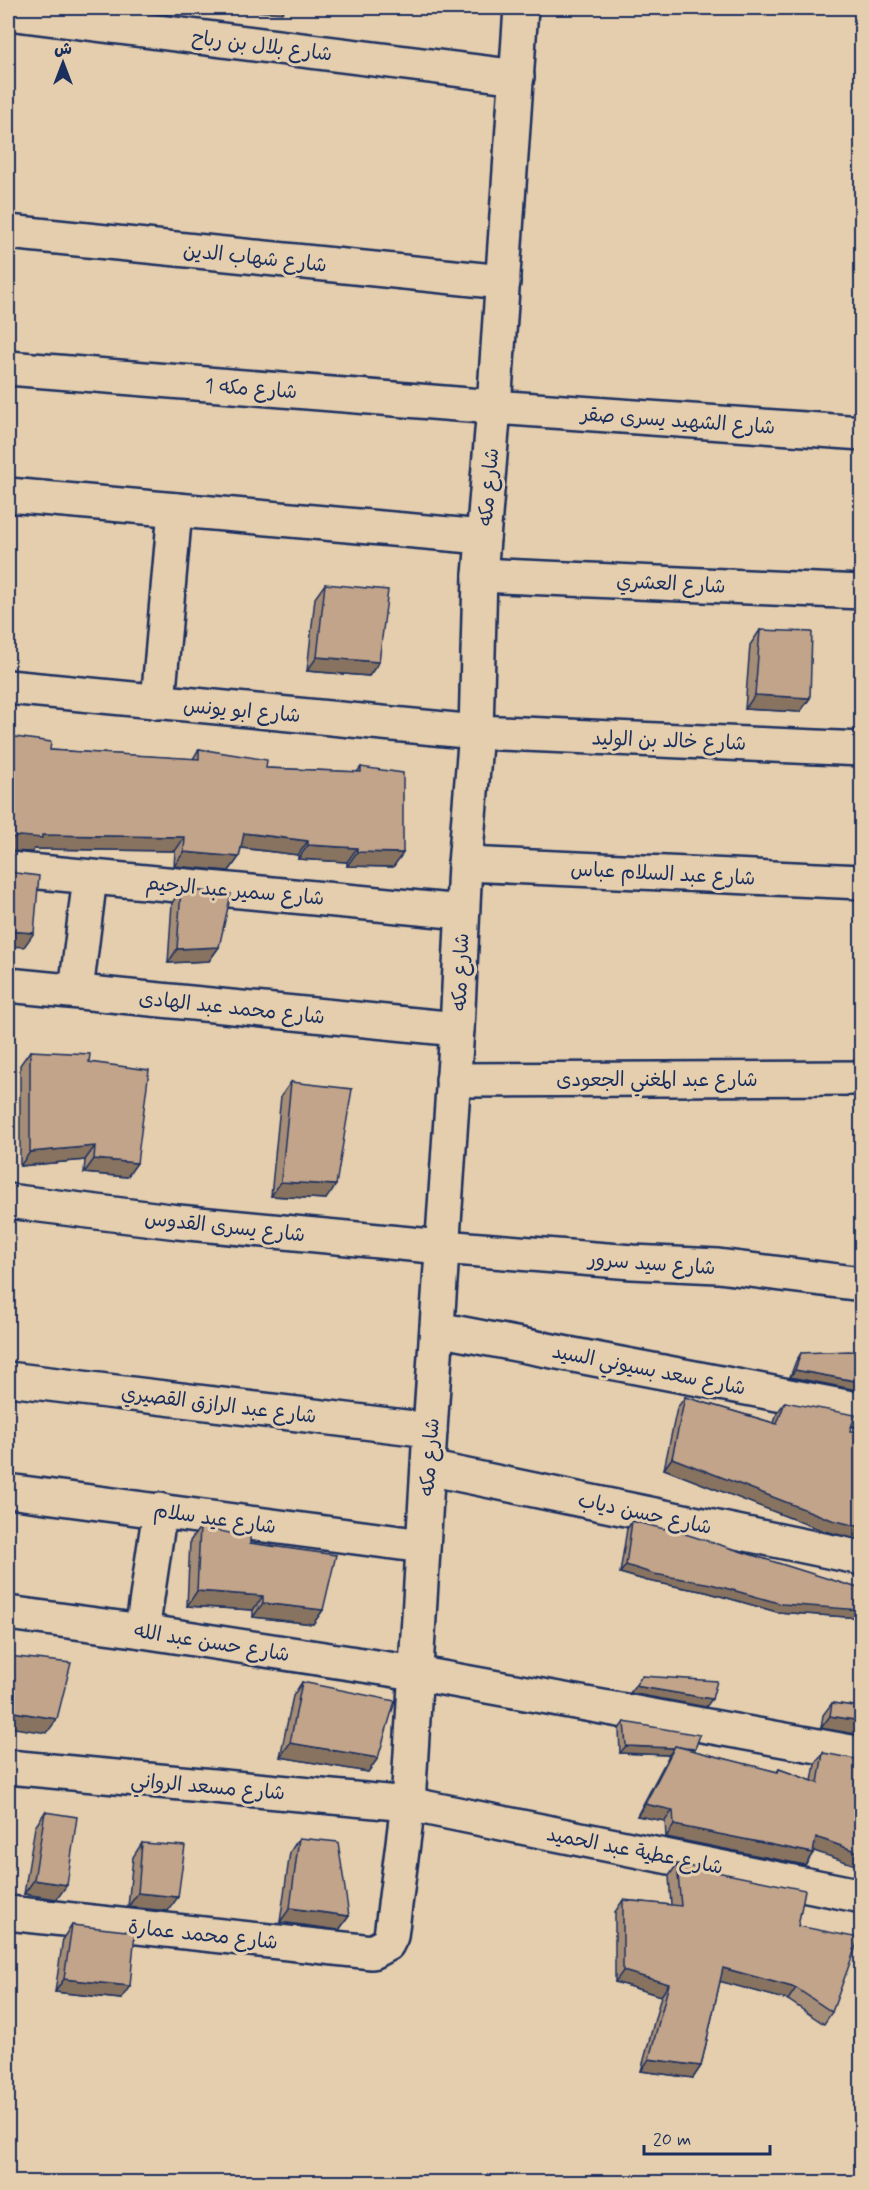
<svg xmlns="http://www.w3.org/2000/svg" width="869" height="2190" font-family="Mynerve,'Playpen Sans Arabic',sans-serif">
  <rect width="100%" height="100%" fill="#e4cead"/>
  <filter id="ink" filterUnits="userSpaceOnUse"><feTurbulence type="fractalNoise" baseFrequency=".0167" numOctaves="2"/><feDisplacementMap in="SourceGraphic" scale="12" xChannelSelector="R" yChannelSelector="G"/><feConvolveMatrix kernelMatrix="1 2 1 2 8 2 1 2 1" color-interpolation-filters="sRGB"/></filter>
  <g filter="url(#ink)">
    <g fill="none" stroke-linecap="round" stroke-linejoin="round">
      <!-- minor casing -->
      <g stroke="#1b2f5e" stroke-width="38">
        <g id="minor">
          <path d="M8 13 517 77"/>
          <path d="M8 232 503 282"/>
          <path d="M8 368 494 407 862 433"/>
          <path d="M8 495 483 537"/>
          <path d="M480 575 862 592"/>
          <path d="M8 687 476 732 862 749"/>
          <path d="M158 702 175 510"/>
          <path d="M465 864 862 882"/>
          <path d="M8 869 462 912"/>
          <path d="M8 985 457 1029"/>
          <path d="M76 991 90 877"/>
          <path d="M453 1080 862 1078"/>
          <path d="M8 1201 178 1222 442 1247 632 1262 718 1266 862 1284"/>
          <path d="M437 1329 862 1410"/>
          <path d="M8 1379 430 1430"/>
          <path d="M428 1468 862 1558"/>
          <path d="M8 1491 423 1546"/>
          <path d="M8 1613 142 1631 415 1673 862 1754"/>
          <path d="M142 1631 160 1510"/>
          <path d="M8 1767 408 1804 862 1896"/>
          <path d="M8 1913 372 1952 387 1944 391 1936 408 1804 430 1430 457 1029 465 864 476 732 480 575 494 407 521 8"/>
        </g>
      </g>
      <!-- minor -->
      <use href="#minor" stroke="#e4cead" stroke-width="33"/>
    </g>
    <!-- wall -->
    <g fill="#a68d77" stroke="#1b2f5e" stroke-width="1.5">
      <path d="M325 584 379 662 369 676 307 671 315 598Z"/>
      <path d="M760 630 810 698 800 712 745 709 750 645Z"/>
      <path d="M199 749 266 768 357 772 361 767 403 853 393 867 347 866V862L298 859V855L241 848 239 857 229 871 174 866 175 851 34 849 32 852 10 850 50 750 193 759Z"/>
      <path d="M181 889 219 947 209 961 168 963 172 903Z"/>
      <path d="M30 1051 89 1062 137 1163 127 1177 84 1173 85 1160 20 1166V1065Z"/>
      <path d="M291 1082 326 1199 271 1196 281 1096Z"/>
      <path d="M801 1353 857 1390 790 1377 796 1361Z"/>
      <path d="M685 1397 774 1423 777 1413 785 1402 850 1431 861 1433V1540L824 1531 664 1469 677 1408Z"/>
      <path d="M632 1521 861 1589V1618L777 1612 706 1592 648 1581 620 1573 627 1529Z"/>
      <path d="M200 1527 250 1543 323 1610 313 1624 253 1617V1610L187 1606 190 1541Z"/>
      <path d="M302 1682 378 1758 368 1772 280 1757 293 1696Z"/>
      <path d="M832 1703 861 1707 821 1728 823 1715Z"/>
      <path d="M624 1722 695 1749 694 1751 777 1772 779 1769 812 1781 815 1764 823 1753 813 1851V1853L805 1865 666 1837 665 1821 637 1816 669 1755 620 1753 619 1729Z"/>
      <path d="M45 1812 57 1899 24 1894 35 1827Z"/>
      <path d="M299 1838 349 1916 339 1930 280 1922 290 1852Z"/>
      <path d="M142 1843 168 1911 128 1907 133 1857Z"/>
      <path d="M677 1864 798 1926 832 2012 824 2024 788 2000 720 1981 701 2066 693 2078 641 2071 661 1996 615 1982V1912L623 1900 671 1905 669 1876Z"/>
      <path d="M72 1925 121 1999 55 1992 63 1938Z"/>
    </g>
    <!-- shaded-wall -->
    <g fill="#877361" stroke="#1b2f5e" stroke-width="1.5">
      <path d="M214 8H286L282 13Z"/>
      <path d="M317 657 379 662 369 676 307 671Z"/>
      <path d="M755 695 810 698 800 712 745 709Z"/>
      <path d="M244 833 308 841 298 855 234 847Z"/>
      <path d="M42 835 185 837 175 851 34 849 32 852 8 851V840L11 838 20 836Z"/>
      <path d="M308 845 357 848 347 862 298 859Z"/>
      <path d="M184 852 239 857 229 871 174 866Z"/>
      <path d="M357 852 403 853 393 867 347 866Z"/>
      <path d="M8 931 34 933 24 947 8 946Z"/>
      <path d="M219 947 209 961 168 963 177 949Z"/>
      <path d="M95 1146 85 1160 20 1166 30 1152Z"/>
      <path d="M94 1159 137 1163 127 1177 84 1173Z"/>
      <path d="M281 1182 336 1185 326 1199 271 1196Z"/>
      <path d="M795 1370 861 1382V1384L857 1390 790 1377Z"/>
      <path d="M672 1458 861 1527V1540L824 1531 664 1469Z"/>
      <path d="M626 1565 861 1610V1618L777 1612 706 1592 648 1581 620 1573Z"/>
      <path d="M197 1591 263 1596 253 1610 187 1606Z"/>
      <path d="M263 1603 323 1610 313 1624 253 1617Z"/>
      <path d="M635 1686 712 1699 706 1707 630 1693Z"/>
      <path d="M8 1711 57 1719 47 1733 8 1727Z"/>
      <path d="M830 1716 861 1721V1735L821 1728Z"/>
      <path d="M290 1743 378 1758 368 1772 280 1757Z"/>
      <path d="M626 1746 674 1748 669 1755 620 1753Z"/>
      <path d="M645 1804 673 1810 665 1821 637 1816Z"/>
      <path d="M674 1825 813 1853 805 1865 666 1837Z"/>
      <path d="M816 1837 861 1853V1867L808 1849Z"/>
      <path d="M34 1880 67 1885 57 1899 24 1894Z"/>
      <path d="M138 1893 178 1897 168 1911 128 1907Z"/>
      <path d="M290 1908 349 1916 339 1930 280 1922Z"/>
      <path d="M723 1968 796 1988 788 2000 715 1980Z"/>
      <path d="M623 1971 669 1984 661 1996 615 1982Z"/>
      <path d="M64 1979 130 1986 121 1999 55 1992Z"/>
      <path d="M649 2059 701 2066 693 2078 641 2071Z"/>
    </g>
    <!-- building -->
    <g fill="#c1a48a" stroke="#1b2f5e" stroke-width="1.5">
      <path d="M325 584 388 590 379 662 317 657Z"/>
      <path d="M760 630 812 632 810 698 755 695Z"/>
      <path d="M8 736 51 742 50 750 199 759V749L267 760 266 768 361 772V767L403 773V853L357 852V848L308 845V841L244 833 239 857 184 852 185 837 42 835V838L20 836 11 838 8 840Z"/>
      <path d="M8 870 16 873 39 876 34 933 8 931Z"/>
      <path d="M181 889 231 894 219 947 177 949Z"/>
      <path d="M30 1051 90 1054 89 1062 149 1070 137 1163 94 1159 95 1146 30 1152Z"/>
      <path d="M291 1082 352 1089 336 1185 281 1182Z"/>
      <path d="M849 1351 861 1352V1382L795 1370 801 1353Z"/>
      <path d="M685 1397 777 1424 785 1402 855 1415 850 1431 861 1433V1527L832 1520 672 1458Z"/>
      <path d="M632 1521 664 1529 666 1528 861 1589V1610L782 1604 711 1584 654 1574 626 1565Z"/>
      <path d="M200 1527 250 1537V1543L336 1555 323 1610 263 1603V1596L197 1591Z"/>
      <path d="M8 1656 71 1663 57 1719 8 1711Z"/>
      <path d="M642 1676 717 1681 712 1699 635 1686Z"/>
      <path d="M302 1682 395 1701 378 1758 290 1743Z"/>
      <path d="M832 1703 861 1707V1721L830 1716Z"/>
      <path d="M624 1722 700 1735 695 1749 685 1748 675 1746 674 1748 626 1746Z"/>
      <path d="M675 1746 778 1772 779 1769 818 1783 823 1753 861 1760V1853L816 1837 813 1853 674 1825 673 1810 645 1804Z"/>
      <path d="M45 1812 77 1817 67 1885 34 1880Z"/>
      <path d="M299 1838 338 1842 349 1916 290 1908Z"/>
      <path d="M142 1843 185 1846 178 1897 138 1893Z"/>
      <path d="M677 1864 805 1890 798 1926 859 1938 832 2012 796 1988 723 1968 701 2066 649 2059 669 1984 623 1971V1900L681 1906Z"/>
      <path d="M72 1925 135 1932 130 1986 64 1979Z"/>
    </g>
  </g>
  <g text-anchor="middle" stroke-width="6" stroke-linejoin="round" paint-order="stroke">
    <!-- street labels -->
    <g font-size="20" fill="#1b2f5e" stroke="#e4cead">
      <text transform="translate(262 45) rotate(7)" y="7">شارع بلال بن رباح</text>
      <text transform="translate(255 257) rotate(6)" y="7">شارع شهاب الدين</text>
      <text transform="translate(251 388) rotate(4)" y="7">شارع مكه 1</text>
      <text transform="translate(678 420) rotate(4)" y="7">شارع الشهيد يسرى صقر</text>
      <text transform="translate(488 487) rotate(-85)" y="7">شارع مكه</text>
      <text transform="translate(671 583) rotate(3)" y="7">شارع العشري</text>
      <text transform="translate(242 710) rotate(5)" y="7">شارع ابو يونس</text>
      <text transform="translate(669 740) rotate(2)" y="7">شارع خالد بن الوليد</text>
      <text transform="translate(663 873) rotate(3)" y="7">شارع عبد السلام عباس</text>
      <text transform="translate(235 890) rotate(5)" y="7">شارع سمير عبد الرحيم</text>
      <text transform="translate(460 972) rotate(-88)" y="7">شارع مكه</text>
      <text transform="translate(232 1007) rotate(6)" y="7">شارع محمد عبد الهادى</text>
      <text x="657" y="1086">شارع عبد المغني الجعودى</text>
      <text transform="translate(225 1226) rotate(6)" y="7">شارع يسرى القدوس</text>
      <text transform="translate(652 1263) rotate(4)" y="7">شارع سيد سرور</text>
      <text transform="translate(649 1369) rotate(11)" y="7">شارع سعد بسيوني السيد</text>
      <text transform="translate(219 1404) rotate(7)" y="7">شارع عبد الرازق القصيري</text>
      <text transform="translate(429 1457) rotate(-86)" y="7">شارع مكه</text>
      <text transform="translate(645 1513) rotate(12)" y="7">شارع حسن دياب</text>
      <text transform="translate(215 1518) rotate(8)" y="7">شارع عيد سلام</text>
      <text transform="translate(212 1642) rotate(9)" y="7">شارع حسن عبد الله</text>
      <text transform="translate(208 1786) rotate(5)" y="7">شارع مسعد الرواني</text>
      <text transform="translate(635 1850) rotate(11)" y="7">شارع عطية عبد الحميد</text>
      <text transform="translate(203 1934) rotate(6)" y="7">شارع محمد عمارة</text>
    </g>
  </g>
  <!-- margin -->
  <rect width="869" height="2190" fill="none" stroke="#e4cead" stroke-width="30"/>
  <rect x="15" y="15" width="839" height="2160" fill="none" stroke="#1b2f5e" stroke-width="2" filter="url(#ink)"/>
  <!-- north arrow -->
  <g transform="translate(63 63)" stroke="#e4cead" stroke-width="4.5" paint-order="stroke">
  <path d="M0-4.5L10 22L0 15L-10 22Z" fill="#1b2f5e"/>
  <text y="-9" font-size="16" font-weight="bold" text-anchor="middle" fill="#1b2f5e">ش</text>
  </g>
  <!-- scale -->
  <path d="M644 2145v9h126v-9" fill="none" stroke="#1b2f5e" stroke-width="3"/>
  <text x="653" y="2145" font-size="18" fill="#1b2f5e" stroke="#e4cead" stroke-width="4.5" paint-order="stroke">20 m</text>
</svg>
